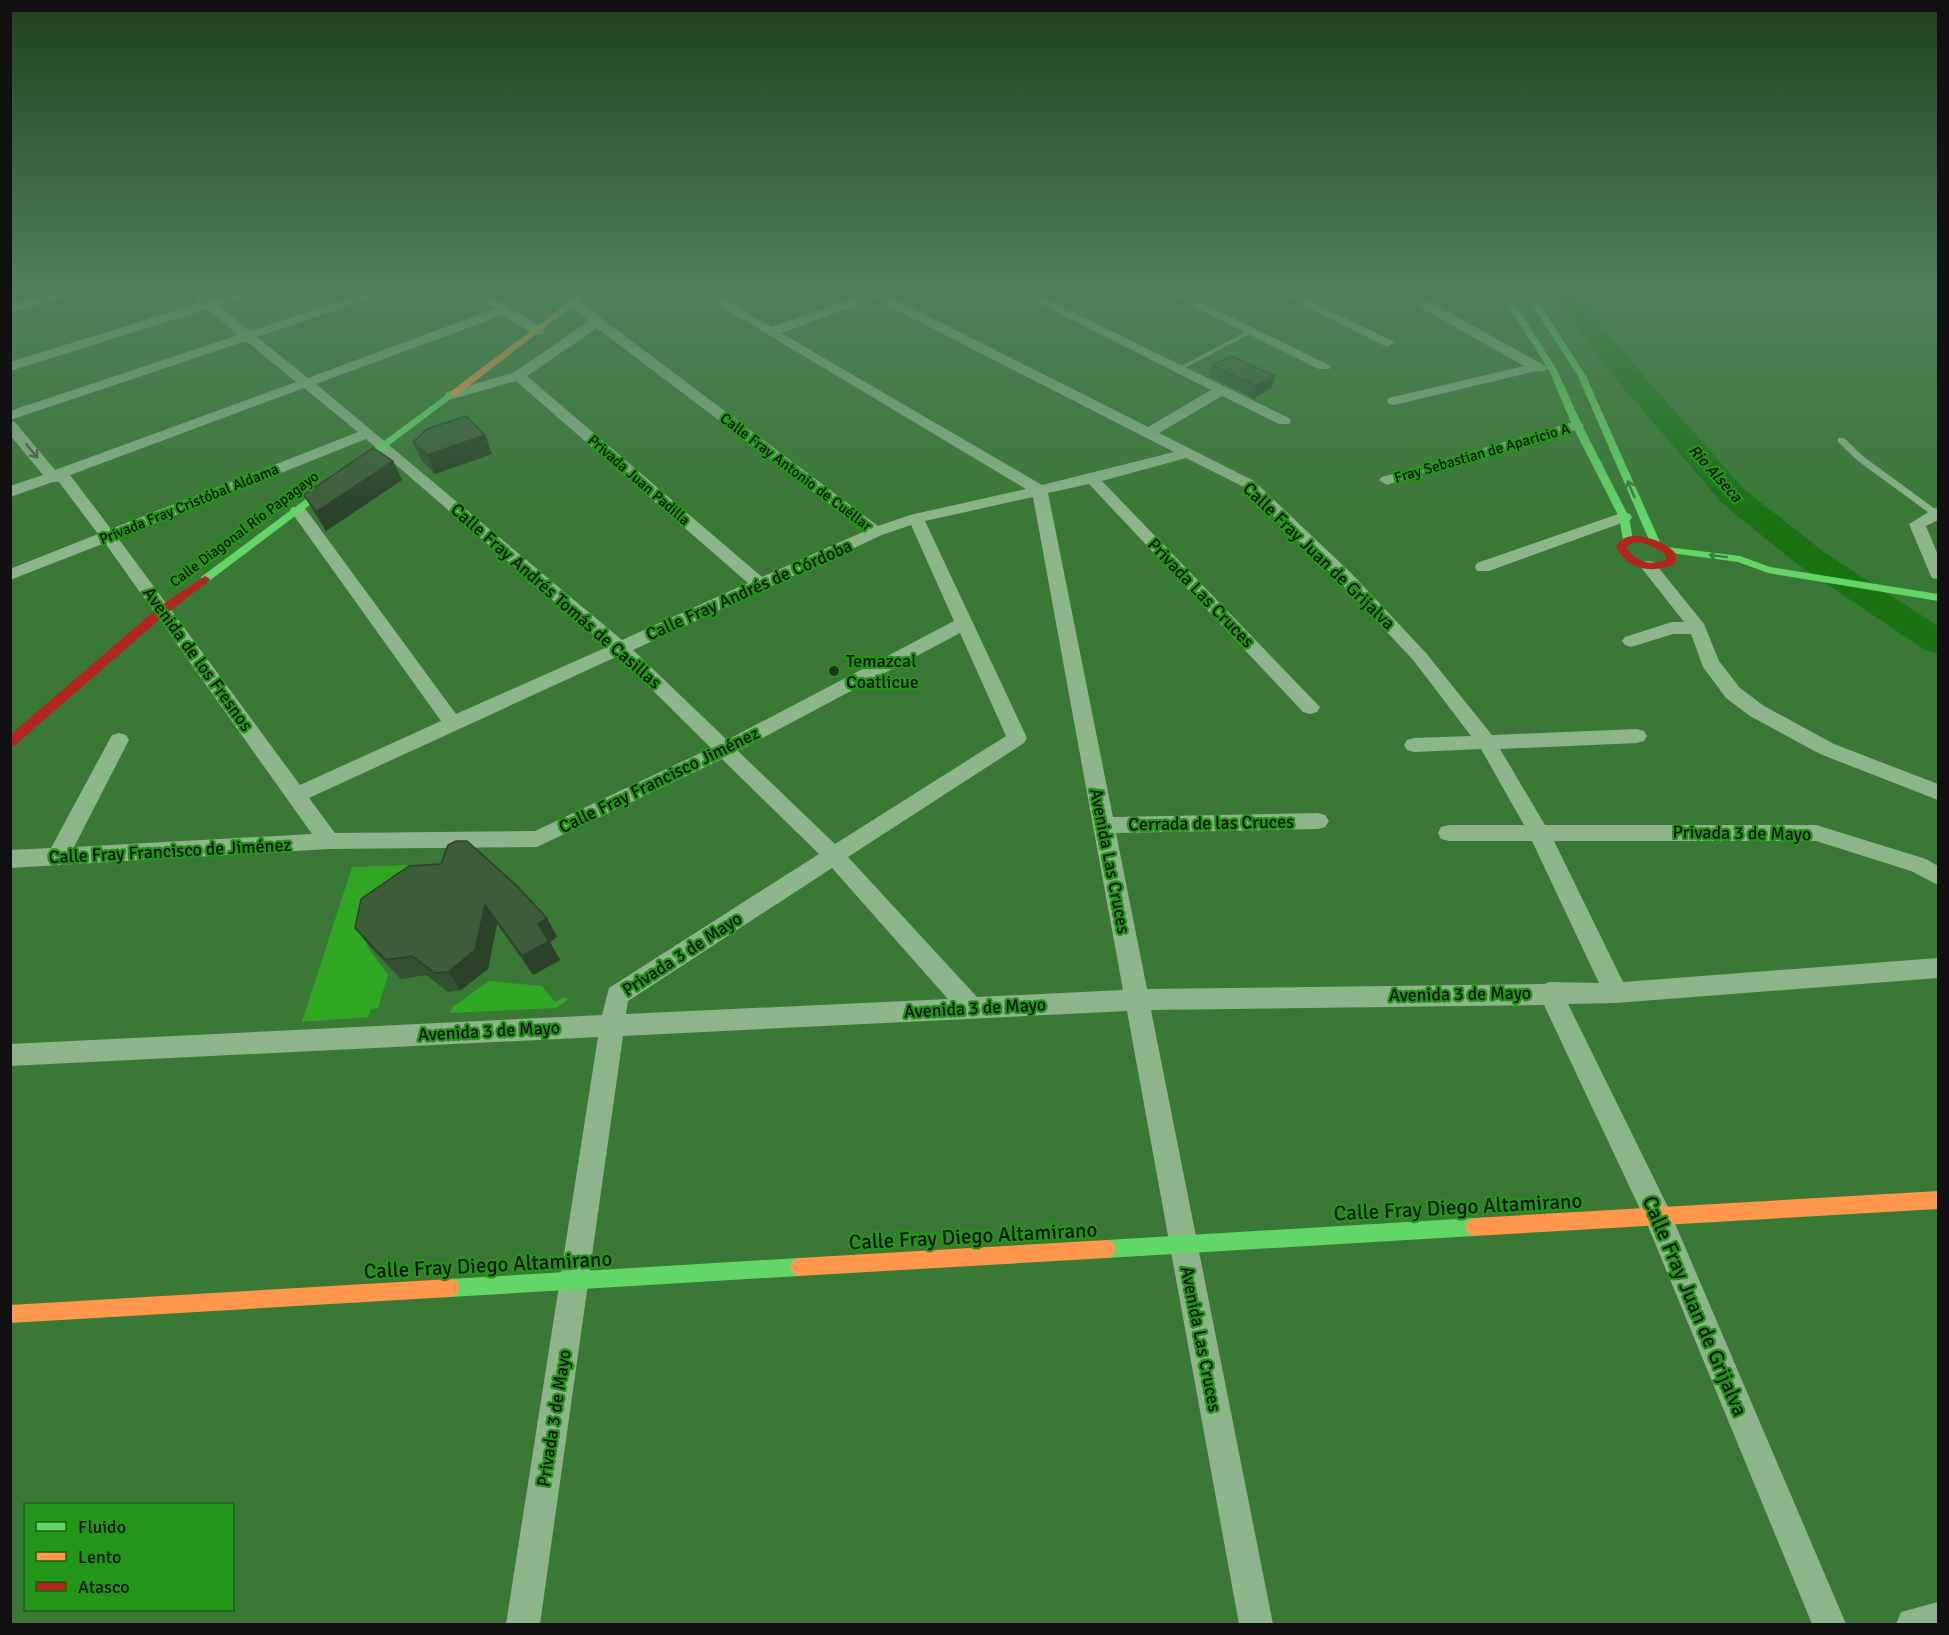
<svg xmlns="http://www.w3.org/2000/svg" width="1949" height="1635" font-family="Signika,sans-serif">
  <rect width="100%" height="100%" fill="#3a7835"/>
  <!-- green -->
  <g fill="#30a824">
    <path d="M440 864 437 883 376 919 367 946 388 975 378 1008 371 1009 368 1017 302 1022 352 867Z"/>
    <path d="M489 981 542 986 555 1002 565 997 568 1000 556 1008 450 1013 453 1007Z"/>
  </g>
  <g fill="none" stroke-linecap="round" stroke-linejoin="round">
    <!-- river -->
    <path fill="#1a7313" fill-rule="evenodd" d="M1546 288H1571L1642 374 1744 489 1821 550 1938 626V654L1925 650 1797 564 1722 503 1622 386Z"/>
    <!-- lane -->
    <g fill="#8eb48b" fill-rule="evenodd">
      <path d="M1250 330 1255 331 1181 370 1176 369Z"/>
      <path d="M1838 438H1844L1864 457 1938 511V515H1932L1858 461 1838 442Z"/>
    </g>
    <!-- street -->
    <g fill="#8eb48b" fill-rule="evenodd">
      <path d="M72 288H91L89 291 10 313V305Z"/>
      <path d="M183 288H196L212 300 251 288H269L267 291 219 306 250 331 378 288H395L393 291 257 337 308 378 494 309 462 288H476L543 328 544 331 543 334H533L503 315 316 384 622 640 748 583 516 381 452 399 445 395 447 392 513 373 589 321 567 303 573 299 577 300 878 526 910 515 1026 489 690 288H704L772 327 865 294 856 288 887 289 889 292 886 295 1148 427 1211 390 1009 288H1024L1289 418 1291 421 1289 424H1279L1222 396 1159 433 1254 481 1352 574 1426 653 1492 735 1637 729 1644 731 1647 736 1644 741 1637 743 1500 749 1545 825H1816L1926 859 1938 866V885L1911 871 1816 841H1554L1623 982 1938 958V978L1616 1003 1568 1004 1668 1207 1846 1624H1812L1648 1226 1544 1005 1151 1010 1273 1624H1239L1127 1011 623 1036 540 1624H506L598 1037 10 1066V1044L602 1015 609 988 819 854 722 759 537 847 329 849 10 868V850L51 848 112 735 119 733 126 735 129 740 74 847 312 834 105 543 10 580V569L98 534 59 482H53L10 497V486L43 475 10 435V421L15 422 55 470 296 382 246 341 10 420V411L238 335 208 309 10 371V362L200 303ZM875 299 1174 452 1042 485 781 333ZM597 328 865 531 762 577 527 376ZM304 388 358 432 111 529 70 475ZM366 439 607 647 456 714 304 507H292L290 510 292 513 441 721 300 785 118 538ZM1186 458 1244 487 1340 582 1414 661 1471 736 1414 738 1407 740 1404 745 1407 750 1414 752 1481 749 1524 825H1449L1441 827 1438 833 1441 839 1449 841H1532L1599 983 1550 982 1544 984 1147 989 1116 833 1318 829 1325 827 1329 821 1325 815 1318 813 1113 817 1048 493 1089 484 1303 712 1310 714 1317 712 1320 707 1102 481ZM1033 497 1123 990 977 997 848 857 1024 743 1027 738 925 521ZM911 525 954 621 727 740 633 650 882 535ZM960 633 1006 736 835 844 738 751ZM618 656 711 748 535 831 335 833 309 798ZM832 868 948 999 626 1014 628 1001Z"/>
      <path d="M1156 288H1171L1186 295 1201 288H1217L1195 299 1331 366 1329 369H1319Z"/>
      <path d="M1268 288H1283L1395 342 1388 346 1383 345Z"/>
      <path d="M1382 288H1399L1416 294 1549 368 1542 372 1536 371 1394 405 1389 404 1387 401 1389 398 1524 366 1408 300Z"/>
      <path d="M1577 421 1584 425 1582 428 1392 483 1387 485 1379 480 1382 477Z"/>
      <path d="M1935 508 1938 509V520L1926 526 1938 555V579L1932 578 1930 574 1909 524Z"/>
      <path d="M1624 512 1630 514 1632 517 1630 520 1489 571H1477L1475 567 1477 563Z"/>
      <path d="M1648 561 1654 562 1704 624 1719 661 1740 688 1764 706 1834 744 1938 784V800L1820 754 1750 716 1726 698 1703 667 1691 634H1673L1631 647 1625 645 1622 641 1625 637 1672 622H1684L1640 566 1642 562Z"/>
      <path d="M1938 1602V1624H1896L1901 1612Z"/>
    </g>
    <!-- fast -->
    <g fill="#63d668" fill-rule="evenodd">
      <path d="M1497 288H1505L1557 370 1582 425 1629 517 1633 540 1632 542H1624L1623 540 1619 517 1572 425 1549 370Z"/>
      <path d="M1521 288H1529L1586 376 1660 542 1659 544 1655 545 1650 542 1578 376Z"/>
      <path d="M1933 288H1938V290H1934Z"/>
      <path d="M450 392 457 394 209 581H201V577Z"/>
      <path d="M1667 547 1740 556 1770 567 1938 594V601L1768 573 1738 562 1663 552 1662 550Z"/>
      <path d="M1474 1218 1480 1221 1483 1227 1480 1233 1474 1236 1107 1258 1101 1255 1098 1249 1101 1243 1107 1240Z"/>
      <path d="M799 1258 805 1261 808 1267 805 1273 799 1276 450 1297 443 1295 441 1288 443 1281 450 1279Z"/>
    </g>
    <!-- slow -->
    <g fill="#ff974d" fill-rule="evenodd">
      <path d="M587 288H596L456 396H450V392Z"/>
      <path d="M1938 1191V1209L1474 1236 1468 1233 1465 1227 1468 1221 1474 1218Z"/>
      <path d="M1107 1240 1113 1243 1116 1249 1113 1255 1107 1258 799 1276 793 1273 790 1267 793 1261 799 1258Z"/>
      <path d="M450 1279 457 1281 459 1288 457 1295 450 1297 10 1323V1305Z"/>
    </g>
    <!-- jam -->
    <g fill="#b3261e" fill-rule="evenodd">
      <path d="M1639 536C1654 539 1667 543 1676 554L1675 564C1651 574 1628 570 1616 547 1620 538 1630 535 1639 536ZM1635 542C1647 543 1656 547 1666 555V560C1650 566 1635 562 1626 547Z"/>
      <path d="M205 576 210 579 209 581 167 613 14 746 10 747V735L159 607Z"/>
    </g>
  </g>
  <!-- wall -->
  <g fill="#345032">
    <path d="M1212 365 1272 388 1253 398 1210 377Z"/>
    <path d="M485 435 492 454 435 474 421 460 413 442Z"/>
    <path d="M393 461 402 480 326 531 315 514 304 495Z"/>
    <path d="M441 864 557 937 550 942 560 960 533 975 497 924 488 969 461 990 448 992 426 975 401 979 370 947 355 928Z"/>
  </g>
  <!-- shaded-wall -->
  <g fill="#2b4129">
    <path d="M1275 376 1272 388 1253 398 1256 386Z"/>
    <path d="M485 435 492 454 435 474 427 455Z"/>
    <path d="M393 461 402 480 326 531 316 512Z"/>
    <path d="M485 905 497 924 488 969 461 990 448 972Z"/>
    <path d="M547 918 557 937 550 942 560 960 533 975 522 956 538 924Z"/>
  </g>
  <!-- building -->
  <g fill="#3d5d3a" stroke="#2b4129" stroke-width="1.5">
    <path d="M1231 356 1275 376 1256 386 1212 365Z"/>
    <path d="M466 416 485 435 427 455 413 442 427 429Z"/>
    <path d="M373 448 393 461 316 512 304 495Z"/>
    <path d="M456 841H467L518 887 547 918 538 924 549 941 522 956 485 905 475 950 448 972 435 973 412 956 386 960 355 928 361 899 409 866 441 864 448 845Z"/>
  </g>
  <!-- one-way arrows -->
  <defs><path id="oneway-shaft" d="M-6 0H5M1.5-3L5.5 0L1.5 3" fill="none" stroke-width="1.6" stroke-linecap="round" stroke-linejoin="round" transform="scale(1.5)"/></defs>
  <use stroke="#50624e" href="#oneway-shaft" transform="translate(32 451) rotate(50)"/>
  <g stroke="#3e7d41">
    <use href="#oneway-shaft" transform="translate(1631 489) rotate(-113)"/>
    <use href="#oneway-shaft" transform="translate(1718 556) rotate(-173)"/>
  </g>
  <!-- sky -->
  <linearGradient id="sky" x2="0" y2="1"><stop stop-color="#20421d"/><stop offset="0.56" stop-color="#4f805c"/><stop offset="1" stop-color="#4f805c" stop-opacity="0"/></linearGradient>
  <rect width="1949" height="517" fill="url(#sky)"/>
  <!-- markers -->
  <circle fill="#1f351e" stroke="#239518" stroke-width="2" cx="834" cy="671" r="6"/>
  <g text-anchor="middle" stroke-width="4.5" stroke-linejoin="round" paint-order="stroke">
    <!-- far-street labels -->
    <g font-size="15" fill="#111" stroke="#239518">
      <text transform="translate(1482 453) rotate(-16)" y="5">Fray Sebastian de Aparicio A</text>
      <text transform="translate(796 472) rotate(37)" y="5">Calle Fray Antonio de Cuéllar</text>
      <text transform="translate(639 480) rotate(41)" y="5">Privada Juan Padilla</text>
      <text transform="translate(189 504) rotate(-22)" y="5">Privada Fray Cristóbal Aldama</text>
      <text transform="translate(244 529) rotate(-37)" y="5">Calle Diagonal Río Papagayo</text>
    </g>
    <!-- far-water labels -->
    <g font-size="16" font-style="italic" fill="#111" stroke="#239518">
      <text transform="translate(1716 473) rotate(48)" y="6">Rio Alseca</text>
    </g>
    <!-- street labels -->
    <g font-size="18" fill="#111" stroke="#239518">
      <text transform="translate(1319 556) rotate(44)" y="6">Calle Fray Juan de Grijalva</text>
      <text transform="translate(749 590) rotate(-24)" y="6">Calle Fray Andrés de Córdoba</text>
      <text transform="translate(1201 593) rotate(46)" y="6">Privada Las Cruces</text>
      <text transform="translate(556 596) rotate(41)" y="6">Calle Fray Andrés Tomás de Casillas</text>
      <text transform="translate(198 659) rotate(54)" y="6">Avenida de los Fresnos</text>
      <text transform="translate(659 780) rotate(-26)" y="6">Calle Fray Francisco Jiménez</text>
      <text transform="translate(1211 823) rotate(-1)" y="6">Cerrada de las Cruces</text>
      <text transform="translate(1742 833) rotate(1)" y="6">Privada 3 de Mayo</text>
      <text transform="translate(170 851) rotate(-3)" y="6">Calle Fray Francisco de Jiménez</text>
      <text transform="translate(1110 861) rotate(79)" y="6">Avenida Las Cruces</text>
      <text transform="translate(682 954) rotate(-33)" y="6">Privada 3 de Mayo</text>
      <text transform="translate(1460 994) rotate(-1)" y="6">Avenida 3 de Mayo</text>
      <text transform="translate(975 1008) rotate(-3)" y="6">Avenida 3 de Mayo</text>
      <text transform="translate(489 1031) rotate(-3)" y="6">Avenida 3 de Mayo</text>
      <text transform="translate(1201 1339) rotate(79)" y="6">Avenida Las Cruces</text>
      <text transform="translate(554 1418) rotate(-81)" y="6">Privada 3 de Mayo</text>
    </g>
    <!-- poi labels -->
    <g font-size="18" fill="#111" stroke="#239518" text-anchor="start">
      <text x="846" y="667">Temazcal<tspan x="846" dy="21">Coatlicue</tspan></text>
    </g>
    <!-- near-street labels -->
    <g font-size="21" fill="#111" stroke="#239518">
      <text transform="translate(1458 1207) rotate(-3)" y="7">Calle Fray Diego Altamirano</text>
      <text transform="translate(973 1236) rotate(-3)" y="7">Calle Fray Diego Altamirano</text>
      <text transform="translate(488 1265) rotate(-3)" y="7">Calle Fray Diego Altamirano</text>
      <text transform="translate(1695 1306) rotate(67)" y="7">Calle Fray Juan de Grijalva</text>
    </g>
  </g>
  <!-- border -->
  <rect width="1949" height="1635" fill="none" stroke="#111111" stroke-width="24"/>
  <!-- legend -->
  <rect x="24" y="1503" width="210" height="108" fill="#239518" stroke="#1c6015" stroke-width="1.5"/>
  <rect x="36" y="1522" width="30" height="9" fill="#63d668" stroke="#1c6015" stroke-width="1.5"/>
  <text x="78" y="1533" font-size="18" fill="#111111">Fluido</text>
  <rect x="36" y="1552" width="30" height="9" fill="#ff974d" stroke="#1c6015" stroke-width="1.5"/>
  <text x="78" y="1563" font-size="18" fill="#111111">Lento</text>
  <rect x="36" y="1582" width="30" height="9" fill="#b3261e" stroke="#1c6015" stroke-width="1.5"/>
  <text x="78" y="1593" font-size="18" fill="#111111">Atasco</text>
</svg>
